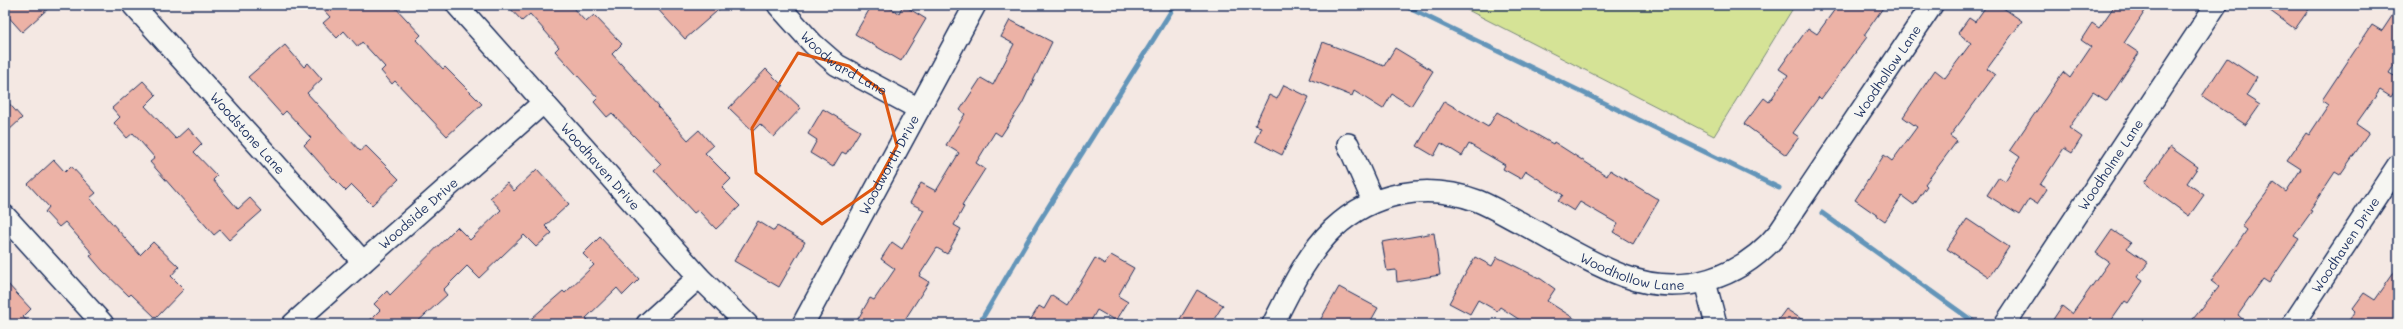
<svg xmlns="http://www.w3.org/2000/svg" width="2403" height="329" font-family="Mali,sans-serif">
  <rect width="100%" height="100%" fill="#f4e8e3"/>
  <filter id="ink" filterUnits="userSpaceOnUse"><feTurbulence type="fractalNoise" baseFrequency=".025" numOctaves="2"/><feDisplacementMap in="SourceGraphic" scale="8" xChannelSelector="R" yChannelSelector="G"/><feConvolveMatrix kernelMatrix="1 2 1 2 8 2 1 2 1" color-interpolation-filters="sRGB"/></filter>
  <g filter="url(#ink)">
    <!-- green -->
    <path fill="#d5e396" stroke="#78897a" d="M1458 5H1795L1714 136Z"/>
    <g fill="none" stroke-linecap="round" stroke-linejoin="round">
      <!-- stream -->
      <g stroke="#6495b9" stroke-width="5">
        <path d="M1403 5 1779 188"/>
        <path d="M1822 213 1974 322"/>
        <path d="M979 324 1037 225 1175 5"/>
      </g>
    </g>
    <!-- building -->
    <g fill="#ecb2a6" stroke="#1b2f5e">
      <path d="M5 5H52L22 32 5 13Z"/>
      <path d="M319 5H393L421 35 416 40 443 69 445 67 482 104 447 136 395 81 392 84 381 71 385 67 362 42 358 47 344 31 337 38 323 23 330 17Z"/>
      <path d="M507 5H570L586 22 594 15 622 44 612 54 659 106 658 107 688 140 699 130 713 146 705 153 731 179 722 188 740 206 716 229 698 210 694 213 654 170 661 164 612 113 607 117 594 102 598 98 555 51 559 47 530 14 522 21Z"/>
      <path d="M654 5H724L685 39Z"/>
      <path d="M872 5H885L899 13 903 5 926 19 901 61 855 34Z"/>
      <path d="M1838 5H1885L1864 35 1867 37 1821 99 1819 97 1793 133 1799 137 1786 155 1744 124 1764 98 1769 102 1788 75 1779 69 1808 28 1817 34Z"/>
      <path d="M1987 5H1999L2022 21 1987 69 1995 75 1950 136 1957 141 1925 184 1927 186 1914 205 1902 196 1885 221 1855 200 1884 155 1892 161 1917 127 1903 117 1935 70 1945 78 1971 43 1958 33 1969 18 1975 22Z"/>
      <path d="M2115 5H2149L2124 43 2139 53 2107 101 2093 92 2069 128 2082 137 2072 153 2064 148 2040 185 2047 189 2037 204 2029 199 2019 215 1987 195 1999 177 2005 181 2020 157 2010 150 2063 72 2070 78 2091 47 2081 40 2092 23 2099 28Z"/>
      <path d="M2262 5H2312L2295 29Z"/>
      <path d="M2398 7V59L2389 73 2398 78V86L2391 97 2380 90 2356 124 2369 133 2340 175 2335 172 2310 210 2312 211 2294 236 2299 239 2269 283 2263 279 2238 315 2248 324H2189L2219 287 2211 281 2247 230 2242 226 2274 183 2286 192 2301 169 2287 160 2306 133 2309 135 2329 105 2322 100 2372 25 2382 31Z"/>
      <path d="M1010 20 1052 42 1022 104 1001 136 995 132 976 163 985 169 962 205 964 207 954 225 961 229 947 254 937 248 919 276 929 282 902 324H855L870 298 874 300 895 269 881 259 892 242 902 249 924 210 910 203 921 183 936 191 959 153 946 145 965 114 960 110 981 78 993 85 1014 44 1001 37Z"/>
      <path d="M1323 42 1384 66 1395 48 1433 71 1411 106 1392 94 1383 109 1354 91 1352 96 1309 79Z"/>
      <path d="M285 45 304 67 308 63 322 79 307 93 360 151 366 146 399 179 372 205 352 185 346 191 333 178 304 145 311 138 286 111 282 115 248 77Z"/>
      <path d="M2227 58 2257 78 2246 96 2260 105 2246 125 2202 96Z"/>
      <path d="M766 69 783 86 781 89 801 108 774 137 760 124 753 131 729 108Z"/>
      <path d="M143 81 156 95 145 106 176 139 188 128 202 144 194 152 217 176 213 180 238 209 250 198 262 211 229 240 220 230 214 235 150 162 155 158 133 133 127 138 114 123 120 117 112 108Z"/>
      <path d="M1284 85 1309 97 1282 155 1255 141 1261 127 1255 125 1269 95 1277 99Z"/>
      <path d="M5 99 22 118 5 134Z"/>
      <path d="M1444 101 1488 127 1497 112 1553 144 1554 142 1607 176 1610 170 1659 200 1633 244 1613 232 1618 224 1580 202 1574 211 1558 201 1563 195 1526 171 1521 179 1503 169 1505 165 1469 144 1462 156 1441 143 1434 156 1417 146Z"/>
      <path d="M823 109 860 131 846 154 842 152 833 167 810 153 817 140 808 134Z"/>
      <path d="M2170 147 2198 167 2187 183 2204 195 2189 216 2144 183Z"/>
      <path d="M54 160 65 172 71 166 96 193 90 198 140 255 153 242 179 267 171 276 184 289 156 318 131 294 129 296 102 270 90 256 93 254 65 222 59 227 45 212 49 207 28 184Z"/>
      <path d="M537 169 569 204 545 226 552 233 536 247 524 235 479 278 467 266 443 290 447 295 415 324H366L380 310 374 304 387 291 390 295 457 227 470 240 501 210 490 198 507 183 514 191Z"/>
      <path d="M1967 219 2009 247 1989 277 1947 249Z"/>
      <path d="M758 221 774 231 777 226 805 242 779 287 734 261Z"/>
      <path d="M2112 230 2131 243 2127 248 2148 263 2137 277 2143 281 2128 303 2125 301 2109 324H2050L2062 306 2072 314 2109 262 2096 253Z"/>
      <path d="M1434 233 1440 275 1397 282 1396 270 1387 271 1382 242Z"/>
      <path d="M600 237 639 279 623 295 617 288 586 318 592 324H525L563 291 565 293 594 265 583 254Z"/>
      <path d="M1111 255 1134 268 1118 296 1128 302 1116 321 1097 310 1089 324H1028L1039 306 1044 309 1052 295 1067 305 1095 258 1105 264Z"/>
      <path d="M1475 257 1492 266 1497 257 1541 279 1555 289 1547 301 1583 324H1526L1500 307 1497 311 1478 300 1470 314 1449 303Z"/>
      <path d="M2398 267V324H2346L2356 311 2353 308 2364 293 2375 300Z"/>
      <path d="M5 281 31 309 23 317 31 324H5Z"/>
      <path d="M1339 287 1378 308 1369 324H1318Z"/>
      <path d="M1197 290 1223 305 1211 324H1177Z"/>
      <path d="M1786 309 1809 324H1775Z"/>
    </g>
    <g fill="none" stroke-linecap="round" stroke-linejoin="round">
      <!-- street casing -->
      <g stroke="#1b2f5e" stroke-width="24">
        <g id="street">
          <path id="s1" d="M133 5 363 262"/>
          <path id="s2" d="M457 5 699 277 747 324"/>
          <path id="s3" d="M778 5 813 44 837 65 919 109"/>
          <path d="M1348 144 1373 201"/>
          <path d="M5 216 103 324"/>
          <path d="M1705 282 1716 324"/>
          <path id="s4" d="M293 324 544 102"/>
          <path d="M647 324 699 277"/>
          <path id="s5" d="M803 324 975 5"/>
          <path id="s6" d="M1273 324C1290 291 1306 255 1333 229 1372 192 1427 182 1478 201 1493 207 1507 216 1521 223 1555 241 1589 263 1624 276 1683 298 1742 278 1780 231L1932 5"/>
          <path id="s7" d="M2005 324 2216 5"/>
          <path id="s8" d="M2293 324 2398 165"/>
        </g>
      </g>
      <!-- street -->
      <use href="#street" stroke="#f6f6f2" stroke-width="21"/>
    </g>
  </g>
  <!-- marked area -->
  <path fill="none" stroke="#de5710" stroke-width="3" stroke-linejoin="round" d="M798 53 849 66 883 92 897 146 874 188 822 224 756 173 752 128Z"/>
  <g text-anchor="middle" stroke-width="3" stroke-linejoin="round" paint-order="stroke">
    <!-- street labels -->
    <g font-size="13" fill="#1b2f5e" stroke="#f6f6f2">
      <text dy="5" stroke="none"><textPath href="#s3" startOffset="89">Woodward Lane</textPath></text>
      <text dy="5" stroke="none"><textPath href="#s6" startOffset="799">Woodhollow Lane</textPath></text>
      <text dy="5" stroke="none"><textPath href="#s1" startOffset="172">Woodstone Lane</textPath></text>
      <text dy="5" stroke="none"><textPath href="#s7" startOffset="191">Woodholme Lane</textPath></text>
      <text dy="5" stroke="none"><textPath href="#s5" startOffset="181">Woodworth Drive</textPath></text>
      <text dy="5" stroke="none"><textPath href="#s2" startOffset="216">Woodhaven Drive</textPath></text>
      <text dy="5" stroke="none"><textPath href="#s4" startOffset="167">Woodside Drive</textPath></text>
      <text dy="5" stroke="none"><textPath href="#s8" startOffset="95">Woodhaven Drive</textPath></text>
      <text dy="5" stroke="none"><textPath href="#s6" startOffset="440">Woodhollow Lane</textPath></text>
    </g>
  </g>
  <!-- margin -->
  <rect width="2403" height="329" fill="none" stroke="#f6f6f2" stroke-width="20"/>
  <rect x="10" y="10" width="2383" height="309" fill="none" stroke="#1b2f5e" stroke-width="1.5" filter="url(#ink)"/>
</svg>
